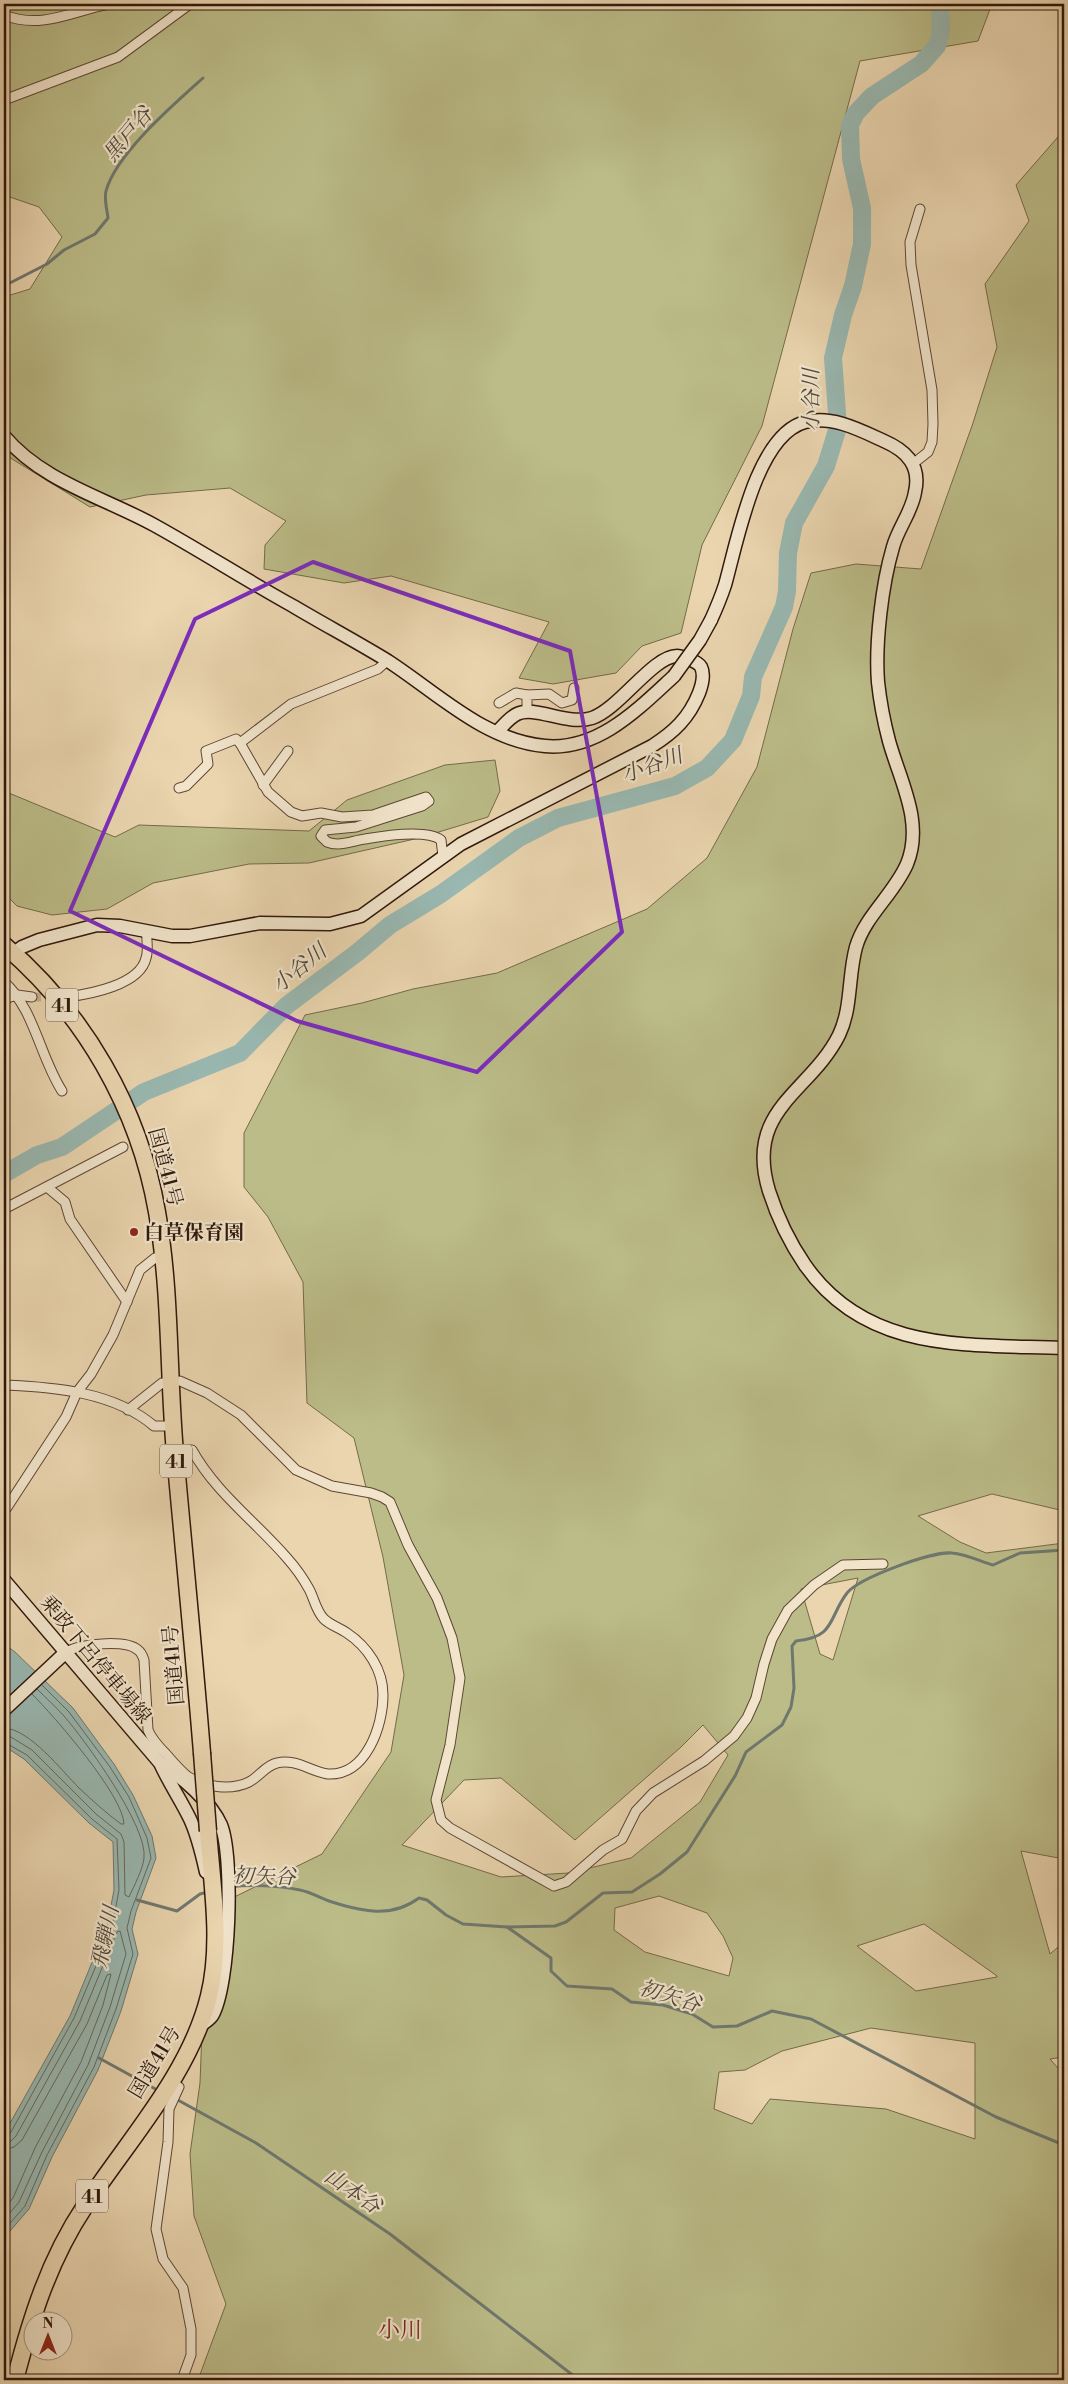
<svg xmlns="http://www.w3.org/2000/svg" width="1068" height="2384" font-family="'Libre Bodoni','Noto Serif JP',serif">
  <rect width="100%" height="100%" fill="#ead5af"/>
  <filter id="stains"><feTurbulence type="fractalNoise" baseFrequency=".004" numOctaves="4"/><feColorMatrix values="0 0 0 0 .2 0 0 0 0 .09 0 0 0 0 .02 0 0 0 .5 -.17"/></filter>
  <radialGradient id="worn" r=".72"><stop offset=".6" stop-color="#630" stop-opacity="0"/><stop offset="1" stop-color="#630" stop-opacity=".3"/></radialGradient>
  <!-- green -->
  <g fill="#bbbc88" stroke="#756a4a" fill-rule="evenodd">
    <path d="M4 4H992L978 41 860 61 762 426 702 545 681 633 642 646 616 673 553 684 519 678 549 622 391 576 344 583 264 569 265 545 286 521 230 488 146 495 90 507 4 454V297L30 289 62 237 39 207 4 195Z"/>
    <path d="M1064 130V1511L992 1494 918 1516 960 1542 986 1553 1064 1543V1859L1021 1851 1050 1954 1064 1942V2057L1050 2059 1064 2075V2380H198L226 2304 194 2216 190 2154 200 2083 202 2031 218 1905 322 1854 391 1752 404 1675 383 1557 354 1438 307 1403 303 1282 268 1217 244 1187V1133L305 1015 362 1003 413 989 497 973 647 909 707 858 757 767 793 629 811 573 856 564 921 569 973 423 997 347 985 284 1029 221 1016 185ZM858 1578 833 1660 820 1654 801 1589ZM703 1725 728 1755 700 1802 631 1858 569 1873 501 1877 402 1845 464 1780 501 1778 575 1840 681 1747ZM659 1896 707 1913 723 1936 733 1958 729 1976 645 1952 614 1930 615 1908ZM924 1924 997 1976V1977L916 1991 857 1946ZM871 2028 975 2043V2139L886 2109 770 2099 752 2124 714 2109 719 2072 745 2070 782 2051Z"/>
    <path d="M495 760 500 791 488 817 419 838 309 863 249 864 153 883 107 909 52 915 17 906 4 893V791L115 837 139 825 309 831 347 800 445 765Z"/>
  </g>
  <!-- water -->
  <path fill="#99b8b1" stroke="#6f786f" d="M4 1644 15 1652 73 1708 114 1764 133 1795 152 1836 156 1858 136 1912 132 1929 138 1954 121 2011 98 2070 52 2157 29 2209 4 2238V2134L70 2016 107 1926 114 1890 113 1842 89 1823 24 1759 4 1746Z"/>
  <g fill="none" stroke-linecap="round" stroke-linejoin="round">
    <!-- shore -->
    <g stroke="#64685e" stroke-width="1">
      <path d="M4 1728C30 1729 61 1770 79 1788 93 1801 106 1813 121 1824H124C123 1795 54 1716 32 1694"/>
      <path d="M4 1736 11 1737 32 1750 96 1814 121 1834 124 1842 125 1895 129 1897C134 1886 143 1869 144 1858 148 1827 85 1740 64 1716 56 1707 46 1698 37 1689"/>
      <path d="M4 1742 27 1755 92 1819 117 1839 119 1890 112 1928 74 2018 11 2132 4 2136"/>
      <path d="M4 2142 11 2141 16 2136 80 2021 117 1932 120 1931 126 1954 110 2007 88 2065 42 2152 19 2202 4 2220"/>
      <path d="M4 2150 14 2147 22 2140 87 2024 107 1975 111 1974 103 2005 81 2062 35 2148 13 2198 4 2209"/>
      <path d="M4 2230 25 2206 47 2155 94 2067 116 2009 133 1954 127 1928 131 1911 151 1858 147 1838 129 1797 110 1767 69 1712 42 1685"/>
    </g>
    <!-- stream -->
    <g stroke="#6f786f" stroke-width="3">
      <path d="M4 286 47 264 64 250 95 234 108 218C107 210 104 199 106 191 116 154 174 104 203 78"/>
      <path d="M232 1887C249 1884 282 1886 300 1890 311 1892 322 1899 332 1902 364 1912 392 1918 419 1898L427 1900 446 1915 463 1924 507 1927 555 1926 566 1922 603 1893 632 1892 660 1874 687 1852 735 1776 746 1752 782 1725 791 1707 794 1688 792 1646 796 1641C836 1637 828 1618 847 1593 859 1578 932 1551 952 1553 965 1554 980 1561 993 1565L1020 1553 1064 1550"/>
      <path d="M137 1900 177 1911 200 1894 208 1892"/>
      <path d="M507 1927 551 1958V1971L567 1986 612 1989 631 2002 663 2005 692 2014 713 2027 737 2026 772 2011 811 2019 996 2117 1059 2143 1064 2142"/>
      <path d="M99 2058 159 2091"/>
      <path d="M176 2099 256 2143 390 2234 579 2380"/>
    </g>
    <!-- river -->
    <path stroke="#99b8b1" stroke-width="18" d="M4 1174 37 1155 62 1147 144 1092 240 1053 286 1006 358 952 390 925 441 894 519 838 558 818 675 786 707 768 733 740 751 696 753 677 784 607 787 591 788 553 794 523 826 466 838 427 833 358 843 315 853 286 862 244V208L851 159 850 125 856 113 872 96 921 64 937 46 941 32 940 4"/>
    <!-- street-tunnel -->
    <path stroke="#c5af8e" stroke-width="9" stroke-dasharray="9 4.5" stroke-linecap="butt" d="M32 997H55"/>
    <!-- street casing -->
    <g stroke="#5e4634" stroke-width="11">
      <g id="street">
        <path d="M4 15C42 30 72 11 109 4"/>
        <path d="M4 100 118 57 190 4"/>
        <path d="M914 463 928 452 932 442 933 424 932 390 911 265 910 242 920 209"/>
        <path d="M387 661 378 669 291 704 240 743 268 792 291 812 302 816 321 813 342 817 373 815 426 797 429 801 422 806 356 827 325 830 321 836 327 842C340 847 351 841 365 839 382 836 427 829 441 840L443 856"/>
        <path d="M499 703 516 693 527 695"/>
        <path d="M527 712V695L549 694 562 703 572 700 574 688"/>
        <path d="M263 785 288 751"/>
        <path d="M179 788 186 786 208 764 206 751 236 739 240 743"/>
        <path d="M4 982C34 1008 40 1057 62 1091"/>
        <path d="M67 997C90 994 140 985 146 958 149 950 146 940 147 931"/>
        <path d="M4 999 17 995 32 997"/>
        <path d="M47 1187 65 1202 70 1219 127 1302"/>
        <path d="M4 1209 123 1147"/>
        <path d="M180 1381 207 1393 241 1415 296 1470 332 1486 371 1493 382 1497 390 1502 408 1545 437 1598 452 1638 460 1678 450 1745 436 1800 441 1820 450 1828 554 1886 566 1882 603 1850 622 1839 636 1811 653 1793 704 1761 734 1736 747 1718 756 1698 764 1664 772 1639 788 1610 814 1585 843 1565 883 1564"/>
        <path d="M4 1385C55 1387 114 1392 154 1426H174"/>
        <path d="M128 1410 162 1383"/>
        <path d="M4 1512 66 1417 77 1392 91 1374 113 1335 140 1270 155 1258 162 1257"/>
        <path d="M66 1652C80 1644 125 1639 138 1650 141 1652 143 1657 144 1660L148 1730C152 1740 159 1747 166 1754 172 1761 180 1770 187 1776 203 1787 231 1791 249 1782 259 1777 266 1765 277 1763 295 1758 312 1772 328 1774 366 1776 383 1726 383 1695 383 1670 368 1647 347 1633 340 1628 330 1625 324 1619 316 1611 314 1598 309 1589 303 1578 295 1567 287 1558 255 1521 216 1493 192 1450H175"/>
        <path d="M171 2081 179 2087 169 2109 168 2142 156 2229 163 2259 183 2288 191 2329V2355L182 2380"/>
      </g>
    </g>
    <!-- secondary casing -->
    <g stroke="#2f170b" stroke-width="15">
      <g id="secondary">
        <path d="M4 436C43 482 103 497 154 525 201 551 246 580 293 606 325 625 357 642 388 661 436 692 485 741 545 746 598 751 638 709 674 676"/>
        <path d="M711 620C716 609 721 597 725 585 737 543 756 435 805 422 832 415 860 430 884 441 907 451 921 466 915 492 912 512 898 528 893 547 882 584 875 644 878 682 880 701 884 722 889 741 900 781 924 822 907 864 894 894 865 916 856 947 848 976 852 1008 839 1035 810 1093 744 1109 769 1191 777 1216 790 1243 805 1265 867 1354 968 1344 1064 1348"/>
        <path d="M14 953 22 947 39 940 97 925 120 926 172 936H190L260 923 330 924 361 916 461 844 652 746C674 732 689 718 699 693 702 685 705 675 701 667 698 662 693 661 688 659 685 658 681 656 677 656 653 656 619 709 592 718 567 726 535 705 517 714 509 718 503 726 497 732"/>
        <path d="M4 1580 160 1763C169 1783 181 1800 190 1819 198 1836 202 1854 206 1872"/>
        <path d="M4 1710 66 1652"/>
        <path d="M160 1763C181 1776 211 1802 221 1825 234 1857 230 1986 212 2016 209 2020 204 2023 200 2026"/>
      </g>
    </g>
    <!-- highway casing -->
    <g stroke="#2f170b" stroke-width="19">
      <g id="highway">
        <path d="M4 945C84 1013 139 1108 157 1212 171 1291 168 1373 175 1453 184 1553 194 1653 202 1753"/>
        <path d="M15 2380C31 2318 49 2260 85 2206 128 2140 190 2074 209 1996 222 1943 212 1885 208 1831"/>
      </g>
    </g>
    <!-- street -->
    <use href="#street" stroke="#f1e4cb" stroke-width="9"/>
    <!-- secondary -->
    <use href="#secondary" stroke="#f1e4cb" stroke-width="12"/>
    <!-- highway -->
    <use href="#highway" stroke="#ead5af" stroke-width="16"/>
    <!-- secondary-bridge casing -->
    <g stroke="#2f170b" stroke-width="15" stroke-linecap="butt">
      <path id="secondary-bridge" d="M674 676 700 640 711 620"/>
    </g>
    <!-- highway-bridge casing -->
    <g stroke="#2f170b" stroke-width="19" stroke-linecap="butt">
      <path id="highway-bridge" d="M202 1753 208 1831"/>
    </g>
    <!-- secondary-bridge -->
    <use href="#secondary-bridge" stroke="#f1e4cb" stroke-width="12"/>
    <!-- highway-bridge -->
    <use href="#highway-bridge" stroke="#ead5af" stroke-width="16"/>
  </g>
  <!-- marked area -->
  <path fill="none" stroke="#7b2cbf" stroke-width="4" stroke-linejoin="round" d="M313 562 570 651 622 932 477 1072 297 1021 70 911 195 619Z"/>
  <!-- markers -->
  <circle fill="#8f2418" stroke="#f1e4cb" stroke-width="2" cx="134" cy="1232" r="5"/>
  <g text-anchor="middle" stroke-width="4.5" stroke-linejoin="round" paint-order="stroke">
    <!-- shield labels -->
    <g fill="#f1e4cb" stroke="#695445" stroke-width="1">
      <rect x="46" y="988.5" width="32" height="33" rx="4"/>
      <rect x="160" y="1444.5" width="32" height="33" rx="4"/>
      <rect x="76" y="2179.5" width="32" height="33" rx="4"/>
    </g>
    <g font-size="19" font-weight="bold" fill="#2f170b">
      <text x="62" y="1012">41</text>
      <text x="176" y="1468">41</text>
      <text x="92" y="2203">41</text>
    </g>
    <!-- street labels -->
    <g font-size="20" fill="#2f170b" stroke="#f1e4cb">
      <text transform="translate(166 1167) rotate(75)" y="7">国道41号</text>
      <text transform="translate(96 1659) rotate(50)" y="7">乗政下呂停車場線</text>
      <text transform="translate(173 1665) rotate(-95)" y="7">国道41号</text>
      <text transform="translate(154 2062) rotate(-59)" y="7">国道41号</text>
    </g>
    <!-- poi labels -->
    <g font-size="20" font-weight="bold" fill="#2f170b" stroke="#f1e4cb" text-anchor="start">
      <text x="144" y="1239">白草保育園</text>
    </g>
    <!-- water labels -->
    <g font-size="21" font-style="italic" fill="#4f473d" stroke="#f1e4cb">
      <text transform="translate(128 134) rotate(-50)" y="7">黒戸谷</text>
      <text transform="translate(811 400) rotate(-90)" y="7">小谷川</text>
      <text transform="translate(652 765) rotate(-20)" y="7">小谷川</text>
      <text transform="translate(299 968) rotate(-39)" y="7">小谷川</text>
      <text transform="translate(264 1876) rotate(2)" y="7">初矢谷</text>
      <text transform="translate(105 1937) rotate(-78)" y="7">飛騨川</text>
      <text transform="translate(670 1996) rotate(17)" y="7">初矢谷</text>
      <text transform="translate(353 2191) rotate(34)" y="7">山本谷</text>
    </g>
    <!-- quarter labels -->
    <g font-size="22" fill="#7a1f14" stroke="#f1e4cb">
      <text x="400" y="2337">小川</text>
    </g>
  </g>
  <!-- margin -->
  <rect width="1068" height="2384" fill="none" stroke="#ead5af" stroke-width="20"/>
  <rect x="5" y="5" width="1058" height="2374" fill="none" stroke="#2f170b" stroke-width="2.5"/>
  <rect x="10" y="10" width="1048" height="2364" fill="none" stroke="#2f170b"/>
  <!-- north arrow -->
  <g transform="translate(48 2336)"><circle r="24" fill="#f1e4cb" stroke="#a3927e"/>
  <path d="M0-4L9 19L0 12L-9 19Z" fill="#8f2418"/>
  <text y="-8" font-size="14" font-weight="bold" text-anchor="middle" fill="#2f170b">N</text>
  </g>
  <rect width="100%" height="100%" filter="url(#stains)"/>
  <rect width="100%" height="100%" fill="url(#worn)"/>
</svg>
